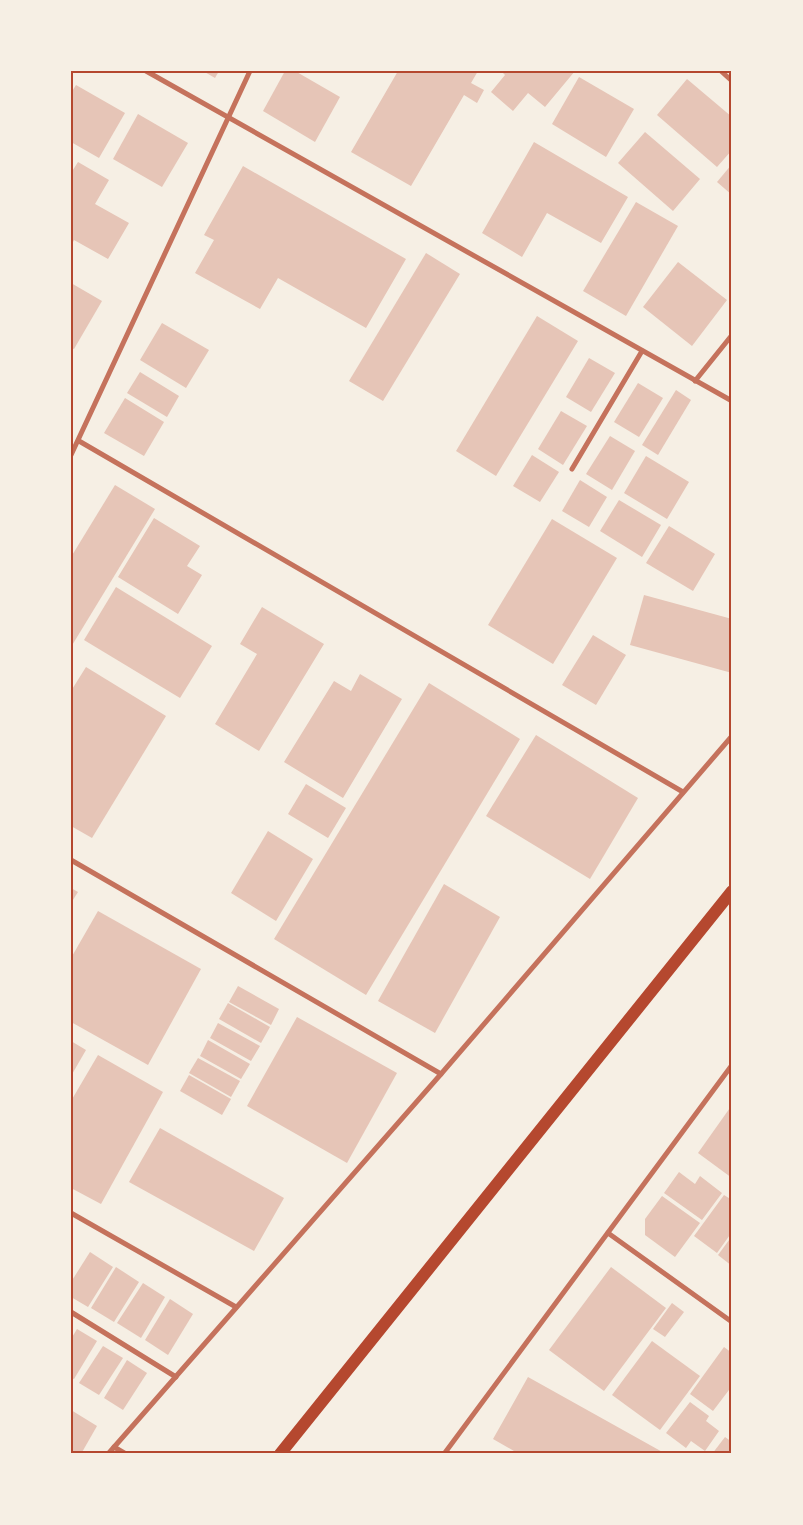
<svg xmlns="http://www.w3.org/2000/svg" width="803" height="1525" font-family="'PT Sans',sans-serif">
  <rect width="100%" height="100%" fill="#f6efe4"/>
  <!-- building -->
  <g fill="#e6c5b7">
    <path d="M203 71H219L215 78Z"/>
    <path d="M285 71H295L340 97 315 142 263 111Z"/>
    <path d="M398 71H478L471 83 484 90 477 103 464 95 411 186 351 152Z"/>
    <path d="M501 71H575L545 107 528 93 513 111 491 92 505 75Z"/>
    <path d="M579 77 634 109 606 157 552 124Z"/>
    <path d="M687 79 732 117V150L717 167 657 115Z"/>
    <path d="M76 85 125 113 99 158 71 142V93Z"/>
    <path d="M138 114 188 143 162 187 113 159Z"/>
    <path d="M645 132 700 179 673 211 618 163Z"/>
    <path d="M534 142 628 197 601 243 547 213 522 257 482 233Z"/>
    <path d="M78 162 109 180 95 204 129 223 108 259 74 240 71 246V173Z"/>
    <path d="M732 164V195L717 182Z"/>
    <path d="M243 166 406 259 366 328 278 278 260 309 195 273 214 240 204 235Z"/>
    <path d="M636 202 678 226 626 316 583 291Z"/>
    <path d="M426 253 460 274 383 401 349 381Z"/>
    <path d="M678 262 727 300 692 346 643 307Z"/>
    <path d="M71 283 102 301 74 349 71 348Z"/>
    <path d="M537 316 578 341 496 476 456 451Z"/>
    <path d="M162 323 209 350 186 388 140 360Z"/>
    <path d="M589 358 615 373 591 412 566 397Z"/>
    <path d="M140 372 179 396 167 417 127 393Z"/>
    <path d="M638 383 663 398 639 437 614 422Z"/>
    <path d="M676 390 691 400 658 455 642 445Z"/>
    <path d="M125 398 164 422 144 456 104 433Z"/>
    <path d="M561 411 587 426 563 465 538 449Z"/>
    <path d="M610 436 635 451 612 490 586 474Z"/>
    <path d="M532 455 559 472 540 502 513 486Z"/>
    <path d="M646 456 689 482 667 519 624 493Z"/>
    <path d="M580 480 607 497 589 527 562 511Z"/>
    <path d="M115 485 155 509 71 647V557Z"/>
    <path d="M619 500 661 525 642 557 600 531Z"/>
    <path d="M154 518 200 546 187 566 202 575 178 614 118 577Z"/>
    <path d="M552 519 617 558 553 664 488 625Z"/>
    <path d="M669 526 715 554 693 591 646 563Z"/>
    <path d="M116 587 212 646 180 698 84 640Z"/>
    <path d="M644 595 732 619V673L630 645Z"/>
    <path d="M262 607 324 644 259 751 215 724 257 654 240 644Z"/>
    <path d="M593 635 626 655 596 705 562 685Z"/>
    <path d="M86 667 166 716 92 838 71 826V691Z"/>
    <path d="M360 674 402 699 343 798 284 762 334 681 351 691Z"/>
    <path d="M429 683 520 739 366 995 274 939Z"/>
    <path d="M536 735 638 798 590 879 486 816Z"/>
    <path d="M306 784 346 808 328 838 288 814Z"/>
    <path d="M268 831 313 859 276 921 231 893Z"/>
    <path d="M444 884 500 917 435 1033 378 1001Z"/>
    <path d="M71 888 78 892 71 903Z"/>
    <path d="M98 911 201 969 148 1065 71 1022V958Z"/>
    <path d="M238 986 279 1009 271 1025 229 1002Z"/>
    <path d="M228 1003 270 1027 261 1043 219 1019Z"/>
    <path d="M297 1017 397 1073 347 1163 247 1106Z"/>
    <path d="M218 1023 260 1046 251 1061 210 1038Z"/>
    <path d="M208 1040 250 1064 241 1079 200 1056Z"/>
    <path d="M71 1041 86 1050 71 1076Z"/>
    <path d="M98 1055 163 1092 101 1204 71 1188V1101Z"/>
    <path d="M198 1058 240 1081 231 1097 189 1073Z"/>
    <path d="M189 1075 231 1099 222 1115 180 1091Z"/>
    <path d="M732 1105V1178L698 1153Z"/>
    <path d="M160 1128 284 1198 254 1251 129 1182Z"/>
    <path d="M679 1172 695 1184 700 1176 722 1193 702 1220 664 1193Z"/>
    <path d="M724 1195 732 1200V1232L717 1253 694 1236Z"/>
    <path d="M662 1196 700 1223 675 1257 645 1235V1219Z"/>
    <path d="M732 1236V1266L718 1255Z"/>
    <path d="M90 1252 113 1267 88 1307 71 1297V1282Z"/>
    <path d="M116 1267 139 1282 114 1322 91 1308Z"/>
    <path d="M611 1267 666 1308 604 1391 549 1350Z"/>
    <path d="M143 1283 165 1297 141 1338 117 1323Z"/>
    <path d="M170 1299 193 1314 168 1355 145 1340Z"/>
    <path d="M672 1303 684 1312 665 1337 653 1329Z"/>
    <path d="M77 1329 97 1341 74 1379 71 1378V1339Z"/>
    <path d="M652 1341 700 1376 660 1430 612 1395Z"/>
    <path d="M103 1346 123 1358 99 1395 79 1383Z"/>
    <path d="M724 1347 732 1353V1386L713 1411 690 1394Z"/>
    <path d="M127 1360 147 1373 123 1410 104 1398Z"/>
    <path d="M528 1377 666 1454H512L514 1451 493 1439Z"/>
    <path d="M690 1402 709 1416 706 1421 719 1431 705 1451 691 1441 686 1448 666 1433Z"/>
    <path d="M71 1410 97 1426 81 1454H71Z"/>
    <path d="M725 1437 732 1442V1454H712Z"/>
  </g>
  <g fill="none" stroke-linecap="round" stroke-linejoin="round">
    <!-- minor -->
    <g stroke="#c5725c" stroke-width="5">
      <path d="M146 71 732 401"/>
      <path d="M721 71 732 81"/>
      <path d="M695 381 732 335"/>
      <path d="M79 441 683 792"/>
      <path d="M71 455 250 71"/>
      <path d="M572 469 642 351"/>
      <path d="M71 860 441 1074"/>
      <path d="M71 1213 236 1307"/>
      <path d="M608 1233 732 1322"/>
      <path d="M71 1312 176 1377"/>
      <path d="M114 1447 126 1454"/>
      <path d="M108 1454 441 1074 732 736"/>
      <path d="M444 1454 732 1065"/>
    </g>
    <!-- primary -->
    <path stroke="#b5482f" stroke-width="12" d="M280 1454 732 891"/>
  </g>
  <!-- border -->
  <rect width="803" height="1525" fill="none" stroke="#f6efe4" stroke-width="145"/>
  <rect x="72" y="72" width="658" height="1380" fill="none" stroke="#b5482f" stroke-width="2"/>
</svg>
